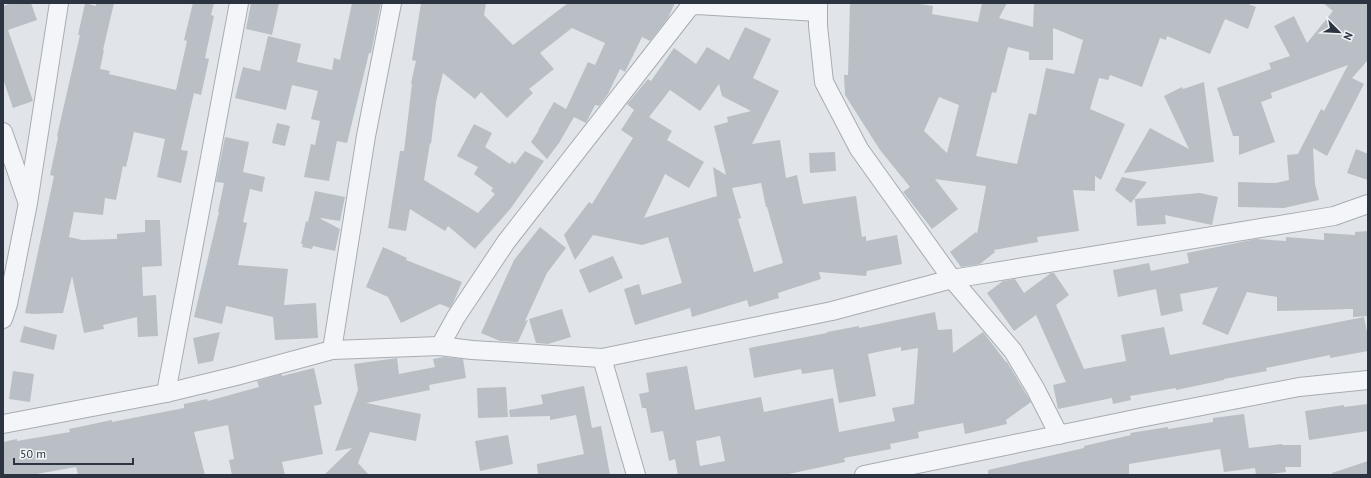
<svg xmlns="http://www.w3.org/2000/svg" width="1371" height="478" font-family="'PT Sans',sans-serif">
  <rect width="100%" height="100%" fill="#e1e5e9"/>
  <!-- building -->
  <g fill="#b9bfc5" fill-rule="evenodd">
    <path d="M12 3H31L37 20 8 30 33 101 13 108 3 79V6Z"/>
    <path d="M85 3 96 6V3H114L103 50H104L100 69 110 71 109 74 176 90 187 41 184 40 193 3H214L211 15 214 16 205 58 209 59 201 95 194 93 181 150 188 151 181 183 157 177 165 139 134 132 126 167 123 166 116 200 105 198 103 215 74 212 69 237 82 240 117 239V234L145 232V220H160L162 266 142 267 143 296 156 295 158 336 138 337 137 317 103 325 104 329 84 333 72 276 63 313 33 314 25 313 54 176 50 175 58 137 57 136 80 35H78Z"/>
    <path d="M251 3H279L272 35 246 29Z"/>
    <path d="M352 3H381L371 53H369L347 143 337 141 329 181 304 177 311 144 315 145 320 121 311 119 318 91 292 85 286 110 235 98 243 67 260 71 268 36 301 44 297 62 332 70 334 58 340 60Z"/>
    <path d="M421 3H486L484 15 513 45 568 3H675L668 18 650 41 642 37 625 72 620 69 608 94 599 106 595 105 586 123 574 117 559 143 547 159 531 142 539 130H538L554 102 566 109 588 62 595 65 605 43 572 28 540 53 554 69 529 89 533 93 507 118 481 92 475 99 443 73 436 102 431 144 430 143 424 180 478 213 495 194 491 191 493 188 474 174 478 167 457 156 474 124 492 133 485 147 510 164 512 161 515 164 525 151 544 161 511 208 475 249 448 226 445 231 410 209 406 231 388 228 400 151H404L412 84 411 83 416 61 412 60Z"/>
    <path d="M850 3H914L933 6 932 14 978 22 982 3H1007L999 18 1033 27 1034 3H1246L1256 7 1248 29 1225 19 1210 54 1167 36 1166 40 1160 38 1142 87 1110 75 1108 80 1099 78 1090 109 1125 124 1101 180 1095 176V191L1073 190 1079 231 1037 237 1038 242 994 250 995 252 980 264 961 267 950 252 976 232 977 234 986 186 935 179 958 209 932 229 903 192 910 187 880 150 845 95 844 75H848ZM1053 28 1083 40 1074 74 1046 68 1036 115 1029 113 1017 164 976 156 992 92 996 93 1008 47 1029 52V60H1053ZM939 97 959 105 947 153 924 131Z"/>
    <path d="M1323 3H1368V60L1352 78 1364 84 1327 156 1313 148 1315 184 1319 200 1284 208 1238 207V182L1276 183 1289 180 1287 155 1298 154 1321 109 1324 111 1348 65 1271 93 1272 98 1261 102 1275 142 1239 155V136H1233L1217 88 1271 69 1269 63 1290 56 1274 26 1294 16 1307 43 1333 11Z"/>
    <path d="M745 27 771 39 753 78 779 91 752 144 780 140 786 178 797 175 803 204 856 196 862 237 866 236V241L897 235 902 264 867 271 866 276 819 272 821 279 778 293 779 298 749 307 747 300 692 317 690 308 635 325 624 289 639 284 642 295 682 283 668 237 642 245 593 235 575 260 564 235 589 202 592 204 633 138 621 130 634 110 627 104 648 79 651 81 674 48 696 64 707 47 729 60ZM719 84 722 96 751 111 727 117 728 122 714 126 726 175 713 167 717 196 644 218 665 174 689 188 704 162 667 140 672 131 649 117 670 90 700 111ZM761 183 766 207H767L783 263 754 272 738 219 741 218 732 188Z"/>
    <path d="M1204 82 1214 162 1124 173 1150 128 1189 149 1164 96 1182 87 1183 89Z"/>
    <path d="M277 123 290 126 285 146 272 143Z"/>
    <path d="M225 137 249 142 243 172 265 177 262 192 250 189 243 222 247 223 238 265 288 269 284 305 316 303 318 338 275 340 273 317 226 306 222 324 194 317 219 212H218L224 183 216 182Z"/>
    <path d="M1356 149 1368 154V180L1347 173Z"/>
    <path d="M835 152 836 171 810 173 809 153Z"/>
    <path d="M1122 177 1147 182 1131 203 1115 190Z"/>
    <path d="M315 191 345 197 340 221 321 218V219L340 229 335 251 313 246 312 249 302 247 303 244H301L306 221 308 222Z"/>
    <path d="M1200 193 1218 197 1212 225 1165 215 1166 224 1137 226 1135 199Z"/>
    <path d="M540 227 566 248 547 273 525 321 528 320 518 342 500 341 481 333 514 260Z"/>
    <path d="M1368 231V316L1353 317V309L1277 311V297L1247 292 1228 335 1202 324 1218 287 1180 294 1183 311 1161 316 1156 289 1118 297 1113 270 1149 263 1151 271 1189 263 1187 253 1256 239 1286 241V237L1324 240V233L1355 235V232Z"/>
    <path d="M383 247 407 258 406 260 462 282 454 301 450 308 440 304 401 323 388 297 366 287Z"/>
    <path d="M613 256 623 278 589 293 579 270Z"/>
    <path d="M1051 273H1054L1069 295 1056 305 1084 369 1126 361 1121 335 1164 327 1170 355 1364 317 1368 337V351L1330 358V355L1266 368 1267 371 1224 379V380L1176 390V388L1130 396 1131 400 1113 404 1112 398 1058 409 1053 385 1066 382 1036 315 1014 331 987 293 1003 281 1015 279 1024 293Z"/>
    <path d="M562 309 571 337 548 344 536 343 529 319Z"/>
    <path d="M935 312 938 330 952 329 953 353 983 332 1006 362H1007L1031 402 1006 420 1007 424 965 434 963 423 918 432 919 438 890 444 891 449 844 458 845 462 784 475H678L675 459 669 461 663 431 651 433 646 408H642L639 394 649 392 646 373 687 366 695 410 761 397 764 412 833 398 839 432 895 421 892 408 914 404 918 348 901 351V347L868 354 876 396 839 403 833 369 802 374 801 369 754 378 749 348 827 333V332L859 326V328ZM720 436 725 461 700 466 696 441Z"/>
    <path d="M24 326 57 335 54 350 20 342Z"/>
    <path d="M220 332 213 361 198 364 193 338Z"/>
    <path d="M444 357 463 359 466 378 429 385 430 390 366 403 421 414 416 441 370 432 358 463 369 475H324L352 448 335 451 358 390 354 364 397 358 399 374 435 367 433 359Z"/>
    <path d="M314 368 322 404 314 406 323 454 282 462 285 475H232L229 460 234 459 228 425 194 432 205 475H78L76 467 31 475H3V442L17 439V441L70 432 69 429 112 420V422L184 408V404L207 399 208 401 259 387 257 381 282 374V376Z"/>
    <path d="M13 371 34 374 30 402 9 399Z"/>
    <path d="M584 386 592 428 601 426 610 475H538L537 464 584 454 576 415 550 420V416L510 417 509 410 543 404 541 395Z"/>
    <path d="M506 387 508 417 478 418 477 388Z"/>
    <path d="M1368 404V431L1309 440 1305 411 1344 405V407Z"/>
    <path d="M1244 414 1249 448 1282 444V445H1301V467H1285L1286 472 1263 475H1256L1255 468 1224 472 1220 449 1129 464V475H988V470L1084 448V446L1131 435 1130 433 1168 427V429L1213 422V418Z"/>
    <path d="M508 435 513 464 480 471 475 441Z"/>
    <path d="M1368 461V475H1333L1332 473Z"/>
  </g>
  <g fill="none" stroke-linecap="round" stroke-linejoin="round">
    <!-- minor casing -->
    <g stroke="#a7acb3" stroke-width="20">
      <g id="minor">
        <path d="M818 3V26L824 82 859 149 952 279 1013 351 1035 388 1059 435"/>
        <path d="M3 132 27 201"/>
        <path d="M3 319 8 304 28 203 59 3"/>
        <path d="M440 346 456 317 506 242 688 9 692 6 697 5 818 12"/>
        <path d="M332 350 366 136 392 3"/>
        <path d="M602 358 636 475"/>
        <path d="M166 393 239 3"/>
        <path d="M3 424 166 393 236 376 332 350 440 346 472 350 602 358 832 311 952 279 1334 216 1368 204"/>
        <path d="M864 475 1140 418 1299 387 1368 380"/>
      </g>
    </g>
    <!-- minor -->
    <use href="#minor" stroke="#f4f5f8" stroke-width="18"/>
  </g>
  <!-- border -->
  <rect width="1371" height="478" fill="none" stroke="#2b3440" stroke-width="8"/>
  <!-- north arrow -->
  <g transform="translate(1339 32) rotate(114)" stroke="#f1f4f7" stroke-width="3" paint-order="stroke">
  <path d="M0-3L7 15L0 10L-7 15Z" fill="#2b3440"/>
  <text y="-6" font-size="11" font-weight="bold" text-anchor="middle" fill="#2b3440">N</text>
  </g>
  <!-- scale -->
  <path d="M14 458v6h119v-6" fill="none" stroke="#2b3440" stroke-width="2"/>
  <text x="20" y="458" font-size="12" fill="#2b3440" stroke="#f1f4f7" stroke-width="3" paint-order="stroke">50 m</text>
</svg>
